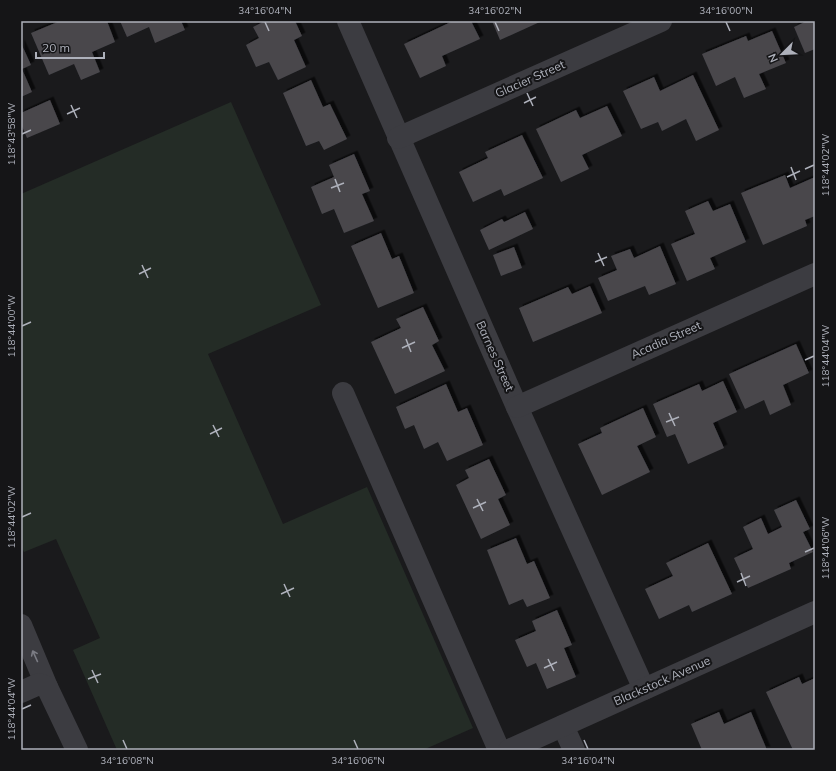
<svg xmlns="http://www.w3.org/2000/svg" width="836" height="771" font-family="Mulish,sans-serif">
  <defs>
    <filter id="shadow"><feDropShadow dx="3.5" dy="-3.5" stdDeviation="0" flood-color="#0009"/></filter>
  </defs>
  <rect width="100%" height="100%" fill="#1a1a1c"/>
  <!-- green -->
  <path fill="#242c26" d="M231 102 321 305 208 354 283 524 367 487 473 728 423 750H117L73 650 100 638 56 539 24 552 21 546V194Z"/>
  <!-- building -->
  <g fill="#48474c" filter="url(#shadow)">
    <path d="M60 21H107L115 42 92 52 100 72 81 80 74 64 49 75 31 33Z"/>
    <path d="M120 21H181L185 30 155 43 149 27 127 37Z"/>
    <path d="M265 21H295L302 36 294 40 306 67 278 80 269 62 256 67 246 45 259 38 253 27Z"/>
    <path d="M453 21H471L480 39 442 56 446 66 420 78 404 44Z"/>
    <path d="M492 21H542L500 40Z"/>
    <path d="M807 21H815V49L805 53 794 27Z"/>
    <path d="M772 31 786 63 759 74 766 89 744 98 735 77 716 86 702 54 746 36 748 41Z"/>
    <path d="M21 43 31 65 22 69 32 92 21 97Z"/>
    <path d="M693 75 719 130 696 141 686 119 662 131 658 122 641 129 623 91 654 77 660 91Z"/>
    <path d="M311 80 323 107 330 104 347 139 324 150 319 141 306 146 283 93Z"/>
    <path d="M50 100 60 124 27 138 21 124V113Z"/>
    <path d="M607 106 622 136 582 155 589 169 561 182 536 129 576 110 580 118Z"/>
    <path d="M522 135 543 178 504 196 501 189 473 202 459 172 488 158 485 152Z"/>
    <path d="M354 154 370 191 362 194 374 221 344 233 334 209 322 214 311 187 334 177 329 165Z"/>
    <path d="M785 175 790 188 815 177V216L805 220 807 226 763 245 741 193Z"/>
    <path d="M708 201 713 211 730 204 746 242 710 258 715 269 687 281 671 244 695 234 685 211Z"/>
    <path d="M525 212 533 229 489 250 480 230 502 219 504 222Z"/>
    <path d="M381 233 392 259 399 256 414 293 378 308 351 246Z"/>
    <path d="M660 246 676 284 649 295 645 286 608 301 598 278 617 270 611 256 630 249 634 258Z"/>
    <path d="M514 247 522 268 501 276 493 255Z"/>
    <path d="M590 286 602 313 533 342 519 308 568 287 572 294Z"/>
    <path d="M423 307 439 341 432 345 445 371 395 394 371 342 401 328 396 319Z"/>
    <path d="M796 344 809 373 783 385 791 405 770 415 764 400 745 409 729 374Z"/>
    <path d="M723 381 737 412 713 423 724 448 688 464 675 434 667 437 653 404 699 384 702 391Z"/>
    <path d="M446 384 458 412 467 408 483 445 447 461 438 442 424 449 414 425 405 429 396 407Z"/>
    <path d="M643 408 656 437 637 446 650 472 602 495 578 444 602 433 600 428Z"/>
    <path d="M489 459 506 495 498 499 510 525 481 539 456 485 469 478 465 470Z"/>
    <path d="M796 500 810 529 803 532 813 552 789 563 791 569 748 588 734 558 753 549 743 527 761 518 768 534 782 527 774 510Z"/>
    <path d="M516 538 527 564 534 561 550 598 527 607 523 599 509 605 487 550Z"/>
    <path d="M708 543 732 594 692 612 689 605 659 619 645 589 673 576 666 563Z"/>
    <path d="M557 610 572 645 564 648 576 677 547 689 536 663 527 667 515 640 536 631 532 621Z"/>
    <path d="M799 677 802 684 815 678V748L810 750H793L766 692Z"/>
    <path d="M719 712 724 724 751 712 767 750H702L691 724Z"/>
  </g>
  <g fill="none" stroke-linecap="round" stroke-linejoin="round">
    <!-- minor -->
    <g stroke="#3c3c41" stroke-width="22">
      <path d="M348 21 517 407 644 689"/>
      <path d="M398 138 661 21"/>
      <path d="M343 393 499 750"/>
      <path d="M517 407 815 274"/>
      <path d="M21 625 47 687"/>
      <path d="M21 692 39 684 47 687 77 750"/>
      <path d="M563 726 574 750"/>
      <path d="M509 750 815 612"/>
    </g>
  </g>
  <!-- one-way arrows -->
  <defs><path id="oneway-shaft" d="M-6 0H5M1.5-3L5.5 0L1.5 3" fill="none" stroke-width="1.6" stroke-linecap="round" stroke-linejoin="round"/></defs>
  <use stroke="#7b7c84" href="#oneway-shaft" transform="translate(35 656) rotate(-114)"/>
  <!-- ticks -->
  <path fill="none" stroke="#aeb1bb" stroke-width="1.5" d="M265 22 269 31M495 22 499 31M726 22 730 31M527 93 533 106M524 103 536 97M71 105 77 118M67 114 80 108M22 134 31 130M791 167 796 180M805 169 814 165M787 177 800 171M335 179 340 192M331 188 344 183M598 253 604 266M595 262 607 257M142 265 148 278M139 274 151 268M22 326 31 322M406 339 411 352M402 348 415 342M805 360 814 356M669 413 675 426M666 422 679 417M213 425 219 437M210 434 222 428M477 499 483 511M473 508 486 502M22 517 31 513M805 552 814 548M741 573 746 586M737 582 750 576M284 584 290 597M281 594 294 588M548 659 554 671M544 668 557 662M92 670 98 683M88 679 101 674M22 709 31 705M123 740 127 749M354 740 358 749M584 740 588 749"/>
  <g text-anchor="middle" stroke-width="4" stroke-linejoin="round" paint-order="stroke">
    <!-- street labels -->
    <g font-size="12" fill="#aeb1bb" stroke="#151517">
      <text transform="translate(530 79) rotate(-24)" y="4">Glacier Street</text>
      <text transform="translate(666 340) rotate(-24)" y="4">Acadia Street</text>
      <text transform="translate(495 356) rotate(66)" y="4">Barnes Street</text>
      <text transform="translate(662 681) rotate(-24)" y="4">Blackstock Avenue</text>
    </g>
  </g>
  <!-- border -->
  <rect width="836" height="771" fill="none" stroke="#151517" stroke-width="44"/>
  <!-- north arrow -->
  <g transform="translate(782 54) rotate(246)" stroke="#151517" stroke-width="3" paint-order="stroke">
  <path d="M0-3L7 15L0 10L-7 15Z" fill="#aeb1bb"/>
  <text y="-6" font-size="11" font-weight="bold" text-anchor="middle" fill="#aeb1bb">N</text>
  </g>
  <!-- scale -->
  <path d="M36 52v6h68v-6" fill="none" stroke="#aeb1bb" stroke-width="2"/>
  <text x="42" y="52" font-size="12" fill="#aeb1bb" stroke="#151517" stroke-width="3" paint-order="stroke">20 m</text>
  <rect x="22" y="22" width="792" height="727" fill="none" stroke="#aeb1bb" stroke-width="1.5"/>
  <g font-size="10" text-anchor="middle" fill="#aeb1bb">
    <text x="265" y="14">34°16'04"N</text>
    <text x="495" y="14">34°16'02"N</text>
    <text x="726" y="14">34°16'00"N</text>
    <text transform="translate(11 134) rotate(-90)" y="4">118°43'58"W</text>
    <text transform="translate(825 165) rotate(-90)" y="4">118°44'02"W</text>
    <text transform="translate(11 326) rotate(-90)" y="4">118°44'00"W</text>
    <text transform="translate(825 356) rotate(-90)" y="4">118°44'04"W</text>
    <text transform="translate(11 517) rotate(-90)" y="4">118°44'02"W</text>
    <text transform="translate(825 548) rotate(-90)" y="4">118°44'06"W</text>
    <text transform="translate(11 709) rotate(-90)" y="4">118°44'04"W</text>
    <text x="127" y="764">34°16'08"N</text>
    <text x="358" y="764">34°16'06"N</text>
    <text x="588" y="764">34°16'04"N</text>
  </g>
</svg>
